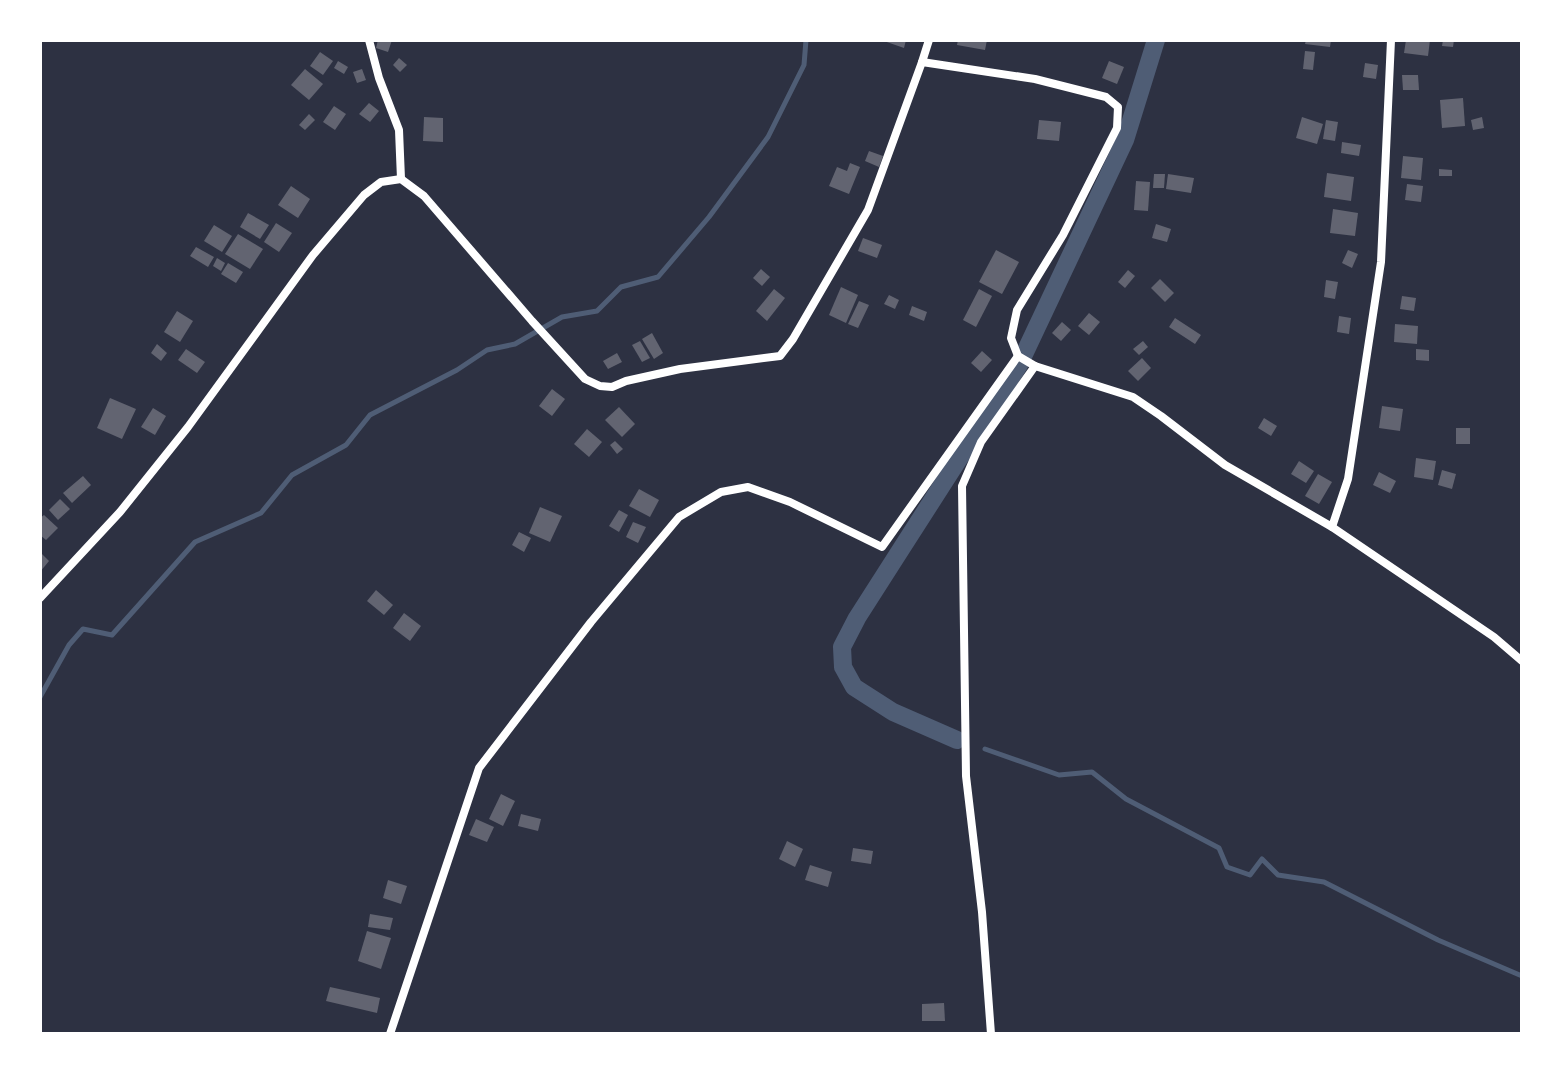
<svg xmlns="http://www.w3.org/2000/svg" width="1562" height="1074" font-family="Overpass,sans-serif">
  <rect width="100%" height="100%" fill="#2d3142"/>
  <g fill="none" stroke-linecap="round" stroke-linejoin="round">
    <!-- stream -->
    <g stroke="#4f5d75" stroke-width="5">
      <path d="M40 697 69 645 83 629 112 635 195 542 261 513 292 475 346 445 370 415 457 370 487 350 515 344 562 317 597 311 621 287 658 277 709 217 768 137 804 65 806 40"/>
      <path d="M985 749 1059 775 1092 772 1126 799 1219 848 1227 867 1250 875 1262 859 1278 875 1324 882 1438 940 1522 976"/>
    </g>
    <!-- canal -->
    <path stroke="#4f5d75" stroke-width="18" d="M957 740 893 712 854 687 843 667 842 647 857 618 896 557 1019 365 1125 140 1156 40"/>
  </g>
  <!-- building -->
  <g fill="#626471">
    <path d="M378 40H392L388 52 376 48Z"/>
    <path d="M881 40H906L904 48Z"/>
    <path d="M958 40H987L985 50 957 45Z"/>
    <path d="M1306 40H1331L1330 47 1305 44Z"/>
    <path d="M1406 40H1430L1428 56 1404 53Z"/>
    <path d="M1443 40H1454L1453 47 1442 46Z"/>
    <path d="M1305 51 1315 52 1313 70 1303 69Z"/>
    <path d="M320 52 333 61 323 75 310 66Z"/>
    <path d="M399 58 407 65 400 72 393 65Z"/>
    <path d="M338 61 348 67 344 74 334 68Z"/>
    <path d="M1109 61 1124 67 1117 84 1102 78Z"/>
    <path d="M1365 63 1378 65 1376 79 1363 77Z"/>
    <path d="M305 69 323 84 309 100 291 85Z"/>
    <path d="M362 69 366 80 357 83 353 72Z"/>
    <path d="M1402 75H1418L1419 90H1403Z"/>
    <path d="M1463 98 1465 126 1442 128 1440 100Z"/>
    <path d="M369 103 379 111 370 122 359 114Z"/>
    <path d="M334 106 346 114 335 130 323 122Z"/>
    <path d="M309 114 315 120 305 130 299 125Z"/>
    <path d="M424 117 443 118V142L423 141Z"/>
    <path d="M1302 117 1323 124 1317 144 1296 138Z"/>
    <path d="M1482 117 1484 128 1473 130 1471 120Z"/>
    <path d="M1039 120 1061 122 1059 141 1037 139Z"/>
    <path d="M1326 120 1338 122 1335 141 1323 139Z"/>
    <path d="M1342 142 1361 145 1359 156 1341 153Z"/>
    <path d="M869 151 883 156 879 167 865 161Z"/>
    <path d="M1403 156 1423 158 1421 180 1401 178Z"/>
    <path d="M850 163 860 167 849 194 829 186 837 167 847 171Z"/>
    <path d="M1439 169 1452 170V176H1439Z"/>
    <path d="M1327 173 1354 177 1351 201 1324 197Z"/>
    <path d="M1154 174H1165L1164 188H1153Z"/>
    <path d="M1168 174 1194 178 1191 193 1166 189Z"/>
    <path d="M1136 181 1150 182 1148 211 1134 210Z"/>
    <path d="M1407 184 1423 186 1421 202 1405 200Z"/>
    <path d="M291 186 310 199 298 218 278 205Z"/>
    <path d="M1333 209 1358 213 1355 236 1330 233Z"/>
    <path d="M248 213 269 225 260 239 240 227Z"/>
    <path d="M276 223 292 233 279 252 264 242Z"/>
    <path d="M1156 224 1171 229 1167 242 1152 238Z"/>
    <path d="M214 225 232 236 222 252 204 241Z"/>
    <path d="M238 234 263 249 250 269 225 254Z"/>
    <path d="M863 238 882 245 877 258 858 251Z"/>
    <path d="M196 247 214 257 208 267 190 256Z"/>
    <path d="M996 250 1019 262 1002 294 979 282Z"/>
    <path d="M1348 250 1358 254 1352 268 1342 263Z"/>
    <path d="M217 258 225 263 221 271 213 266Z"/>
    <path d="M228 263 243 272 236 283 221 274Z"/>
    <path d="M761 269 770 277 762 286 753 278Z"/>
    <path d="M1128 270 1135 276 1125 288 1118 282Z"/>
    <path d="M1160 279 1174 293 1165 302 1151 288Z"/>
    <path d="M1326 280 1338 282 1335 299 1324 297Z"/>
    <path d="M841 287 858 295 846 323 829 315Z"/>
    <path d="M774 289 785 298 767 321 756 311Z"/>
    <path d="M979 289 992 296 976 327 963 320Z"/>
    <path d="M889 295 899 300 895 309 884 304Z"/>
    <path d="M1402 296 1416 298 1414 311 1400 309Z"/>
    <path d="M859 301 869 305 858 328 848 324Z"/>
    <path d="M912 306 927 312 924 321 909 315Z"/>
    <path d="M177 311 193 321 180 342 164 332Z"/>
    <path d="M1089 313 1100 322 1089 335 1078 326Z"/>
    <path d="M1339 316 1351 318 1349 334 1337 332Z"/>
    <path d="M1175 318 1201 335 1195 344 1169 327Z"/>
    <path d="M1062 322 1071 330 1061 341 1052 333Z"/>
    <path d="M1395 324 1418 326 1417 344 1394 342Z"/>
    <path d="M652 333 663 353 654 359 642 339Z"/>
    <path d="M640 341 650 358 642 362 632 345Z"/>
    <path d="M1143 341 1148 347 1139 355 1133 349Z"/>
    <path d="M157 344 167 353 161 361 151 353Z"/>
    <path d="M186 349 205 362 197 373 178 360Z"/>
    <path d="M1416 349 1429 350V361L1416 360Z"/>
    <path d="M982 351 992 360 981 372 971 363Z"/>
    <path d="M617 353 622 362 608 369 603 361Z"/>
    <path d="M1142 358 1151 368 1138 381 1128 371Z"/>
    <path d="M552 389 565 399 552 416 539 406Z"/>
    <path d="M110 398 136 409 122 439 97 428Z"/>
    <path d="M1382 406 1403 409 1400 431 1379 428Z"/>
    <path d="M619 407 635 424 622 437 605 420Z"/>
    <path d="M153 408 166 416 155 435 141 427Z"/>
    <path d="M1264 418 1277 426 1271 436 1258 428Z"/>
    <rect x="1456" y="428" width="14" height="16"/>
    <path d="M587 429 602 442 589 457 574 444Z"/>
    <path d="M615 441 623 449 617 454 610 445Z"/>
    <path d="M1416 458 1436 461 1433 480 1414 477Z"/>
    <path d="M1299 461 1314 471 1306 483 1291 474Z"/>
    <path d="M1442 470 1456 474 1452 489 1438 485Z"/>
    <path d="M1379 472 1396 481 1390 493 1373 485Z"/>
    <path d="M1318 474 1332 482 1319 504 1305 496Z"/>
    <path d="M83 476 91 485 72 503 63 493Z"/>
    <path d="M639 489 659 500 650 517 629 506Z"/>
    <path d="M60 499 70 509 58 520 49 510Z"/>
    <path d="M540 507 562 516 550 542 529 533Z"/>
    <path d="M619 510 628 515 619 532 609 526Z"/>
    <path d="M44 515 58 528 46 540 40 535V518Z"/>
    <path d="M633 522 646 527 638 543 626 537Z"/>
    <path d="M519 532 531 538 524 552 512 545Z"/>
    <path d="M40 552 49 561 40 572Z"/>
    <path d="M376 590 393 605 384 615 367 601Z"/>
    <path d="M404 613 421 626 410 641 393 628Z"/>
    <path d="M501 794 515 801 503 826 489 819Z"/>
    <path d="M521 814 541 819 538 831 518 826Z"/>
    <path d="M476 819 494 827 487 842 469 835Z"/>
    <path d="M787 841 803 849 795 867 779 859Z"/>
    <path d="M853 848 873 851 871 864 851 861Z"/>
    <path d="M810 865 832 872 828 887 805 880Z"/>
    <path d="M388 880 407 886 401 904 383 898Z"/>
    <path d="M370 914 393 918 390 930 368 927Z"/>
    <path d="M367 931 391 938 381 969 358 961Z"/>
    <path d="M330 987 380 998 377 1013 326 1001Z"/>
    <path d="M944 1003 945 1021H922V1004Z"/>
  </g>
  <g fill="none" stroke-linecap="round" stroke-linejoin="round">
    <!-- minor -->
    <g stroke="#fff" stroke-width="8">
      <path d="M369 40 379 78 399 130 401 179"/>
      <path d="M929 40 922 62 1035 79 1106 97 1118 107 1117 128 1063 235 1017 310 1011 338 1018 356 1035 366"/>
      <path d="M1332 527 1494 637 1522 661"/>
      <path d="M40 598 120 512 188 427 313 255 364 195 381 182 401 179 424 196 532 321 585 379 600 386 612 387 626 381 680 369 780 356 793 339 868 210 922 62"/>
      <path d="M390 1034 479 768 591 622 679 517 721 492 748 487 790 502 882 547 1018 356"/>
      <path d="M991 1034 982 912 966 776 962 486 981 442 1035 366 1133 397 1161 416 1225 465 1332 527 1348 479 1381 262 1391 40"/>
    </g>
  </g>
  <!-- border -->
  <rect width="1562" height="1074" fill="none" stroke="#ffffff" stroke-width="84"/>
</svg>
